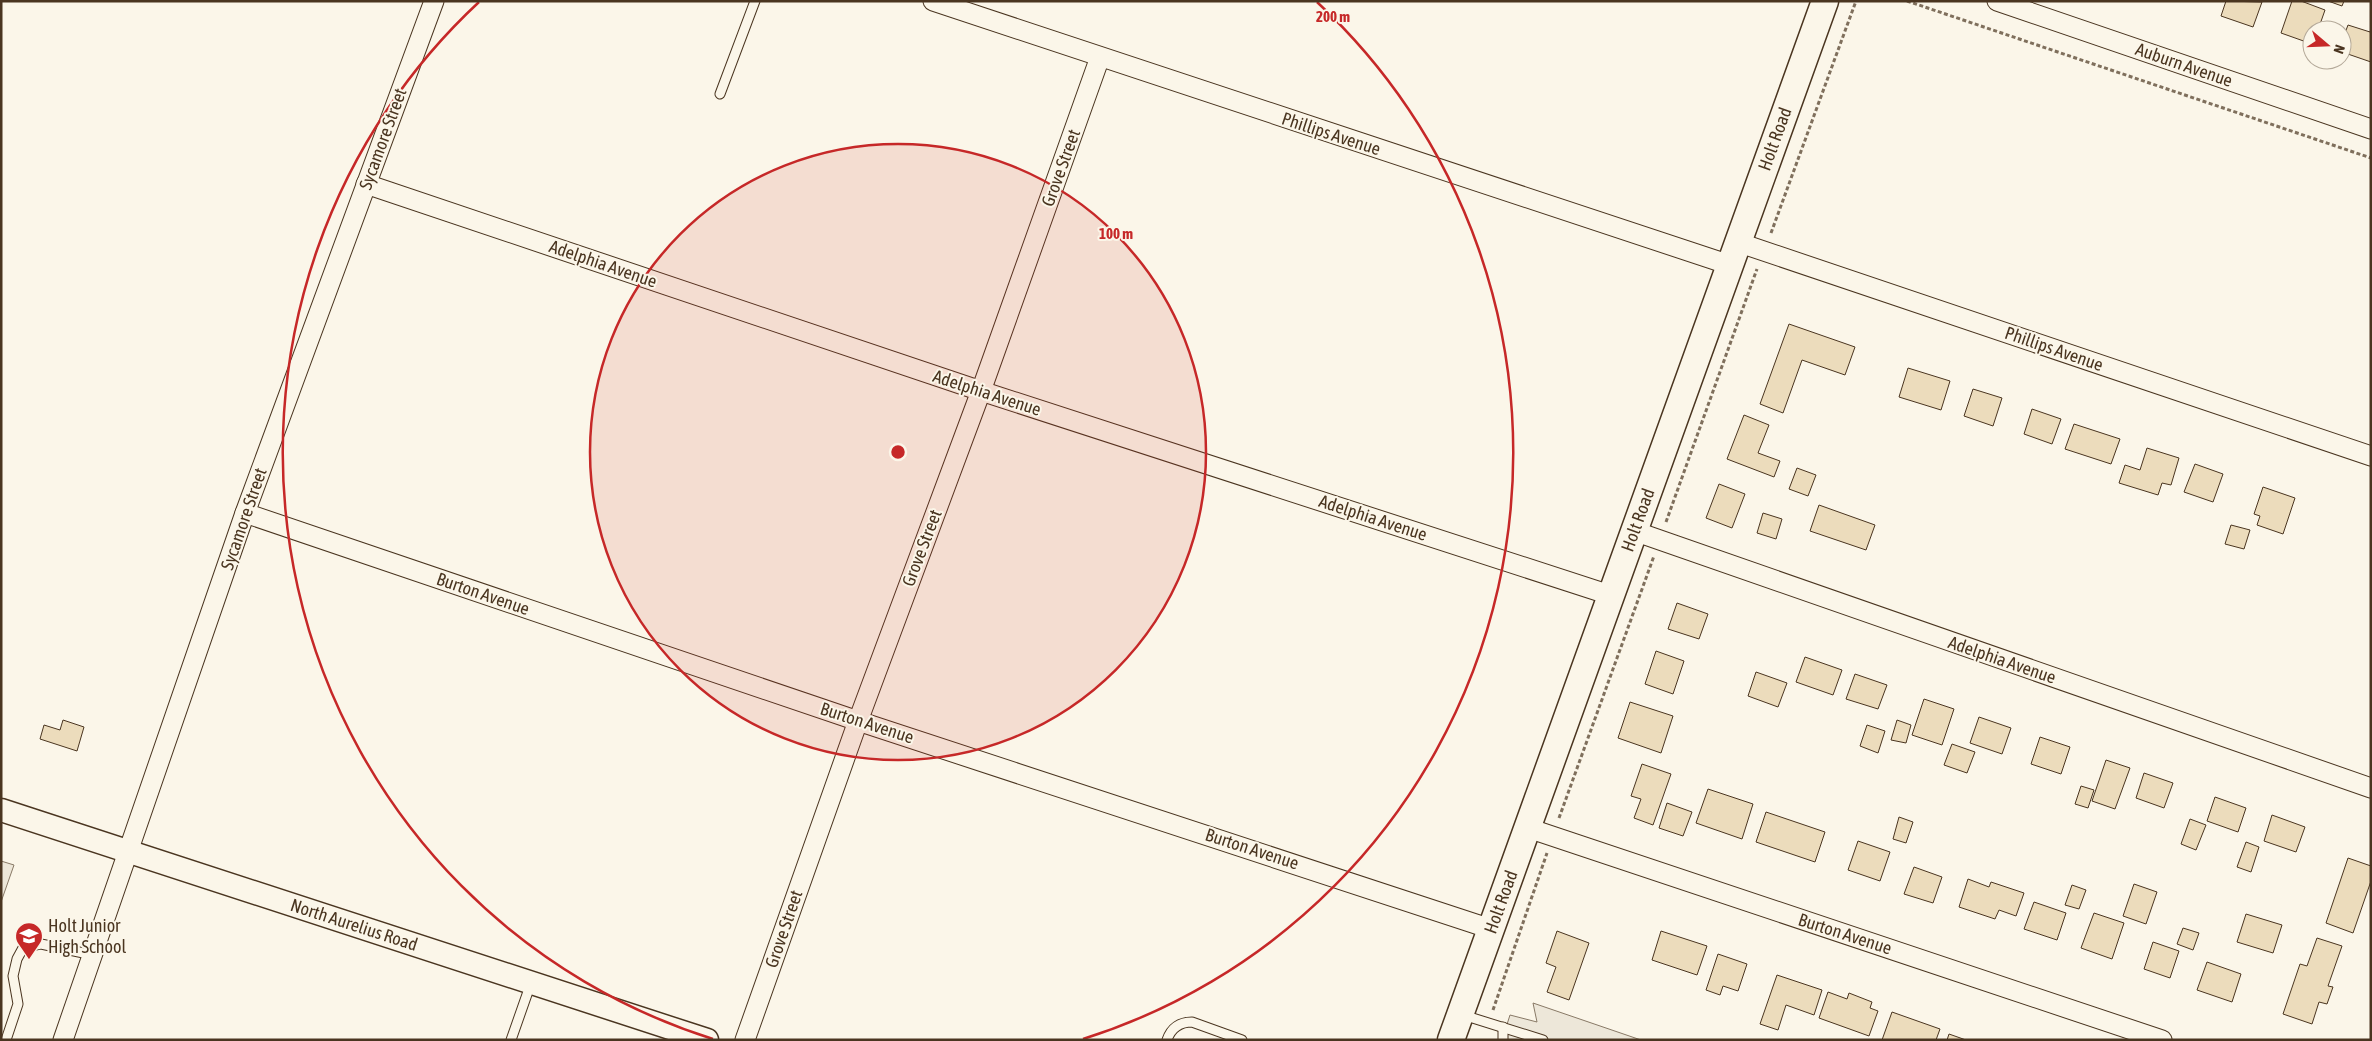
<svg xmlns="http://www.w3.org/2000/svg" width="2372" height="1041" font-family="'Asap Condensed',sans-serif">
  <rect width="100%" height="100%" fill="#fbf6e9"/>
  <!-- parking -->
  <g fill="#ede7d9" stroke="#887966">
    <path d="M1 861 14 865 1 902Z"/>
    <path d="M1533 1003 1641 1040H1502L1510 1015 1537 1022Z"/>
  </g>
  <!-- building -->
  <g fill="#ecdcbc" stroke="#4a3520">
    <path d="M2226 1 2262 2 2253 27 2221 16Z"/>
    <path d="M2292 1H2301L2325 10 2318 30H2312V44L2281 33Z"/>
    <path d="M2328 1H2344L2342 6Z"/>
    <path d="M2348 25 2370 32 2371 29V62L2342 52V41Z"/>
    <path d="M1789 324 1855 347 1845 375 1802 360 1783 413 1760 404Z"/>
    <path d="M1908 368 1950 381 1941 410 1899 397Z"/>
    <path d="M1973 389 2002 398 1993 426 1964 416Z"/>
    <path d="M2032 409 2061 419 2052 444 2024 434Z"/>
    <path d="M1744 415 1769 425 1758 453 1780 461 1774 477 1727 459Z"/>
    <path d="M2074 424 2120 439 2111 464 2065 449Z"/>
    <path d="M2147 448 2179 458 2171 485 2162 483 2158 495 2119 483 2125 465 2140 470Z"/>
    <path d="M2195 464 2223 474 2213 502 2184 492Z"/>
    <path d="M1797 468 1816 475 1808 496 1789 489Z"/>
    <path d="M1719 484 1745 494 1732 528 1706 518Z"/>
    <path d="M2263 487 2295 498 2283 534 2257 525 2260 516 2254 514Z"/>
    <path d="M1819 505 1875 525 1866 550 1810 531Z"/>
    <path d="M1763 513 1782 519 1776 539 1757 533Z"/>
    <path d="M2231 525 2250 530 2244 549 2225 544Z"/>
    <path d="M1677 603 1708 614 1699 639 1668 629Z"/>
    <path d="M1656 651 1684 661 1673 694 1645 684Z"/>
    <path d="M1805 657 1842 670 1833 695 1796 682Z"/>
    <path d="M1756 672 1787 683 1778 707 1748 696Z"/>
    <path d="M1855 674 1887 685 1878 709 1846 699Z"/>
    <path d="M1924 699 1954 709 1942 745 1912 735Z"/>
    <path d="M1630 702 1673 716 1661 753 1618 738Z"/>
    <path d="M1979 717 2011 728 2002 754 1970 743Z"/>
    <path d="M63 720 84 727 77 751 40 739 44 725 60 730Z"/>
    <path d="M1897 720 1911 725 1906 743 1891 740Z"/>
    <path d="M1867 725 1885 731 1878 753 1860 746Z"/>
    <path d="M2040 737 2070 747 2061 774 2031 764Z"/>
    <path d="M1952 744 1975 752 1967 773 1944 765Z"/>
    <path d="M2106 760 2130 768 2115 809 2092 801Z"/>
    <path d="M1642 764 1671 774 1653 825 1634 818 1641 799 1631 796Z"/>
    <path d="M2144 773 2173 783 2164 808 2136 798Z"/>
    <path d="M2081 786 2094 790 2088 808 2075 804Z"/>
    <path d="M1708 789 1753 804 1742 839 1696 823Z"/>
    <path d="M2215 797 2246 808 2238 832 2207 821Z"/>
    <path d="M1667 803 1692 812 1683 836 1659 828Z"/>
    <path d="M1766 812 1825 832 1815 862 1756 842Z"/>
    <path d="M2272 815 2305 827 2296 852 2264 841Z"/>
    <path d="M1899 817 1913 822 1906 843 1893 839Z"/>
    <path d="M2190 819 2206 825 2196 850 2181 844Z"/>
    <path d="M1858 841 1890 852 1880 881 1848 870Z"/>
    <path d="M2246 842 2259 847 2251 872 2237 867Z"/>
    <path d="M2348 858 2371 866V881L2353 933 2326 923Z"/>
    <path d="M1914 867 1942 877 1933 903 1904 894Z"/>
    <path d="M1968 879 1989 887 1991 882 2024 893 2016 916 1999 910 1995 919 1959 907Z"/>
    <path d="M2134 884 2157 892 2146 924 2123 916Z"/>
    <path d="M2072 885 2086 890 2079 909 2065 905Z"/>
    <path d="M2034 902 2066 913 2057 940 2024 929Z"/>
    <path d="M2094 913 2124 923 2112 959 2081 948Z"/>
    <path d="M2246 914 2282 925 2273 953 2237 942Z"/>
    <path d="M2183 928 2199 933 2193 950 2177 944Z"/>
    <path d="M1557 931 1589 943 1569 1000 1547 992 1556 967 1546 963Z"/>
    <path d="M1661 931 1707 946 1697 975 1652 960Z"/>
    <path d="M2317 938 2342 946 2328 986 2333 987 2327 1004 2319 1002 2312 1024 2283 1014 2300 964 2307 966Z"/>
    <path d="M2153 942 2179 951 2170 978 2144 969Z"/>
    <path d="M1718 954 1747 964 1738 991 1723 986 1720 995 1706 990Z"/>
    <path d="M2207 962 2241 974 2232 1002 2197 990Z"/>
    <path d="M1777 975 1822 990 1814 1015 1786 1005 1778 1030 1760 1024Z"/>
    <path d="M1828 992 1847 999 1849 993 1872 1002 1870 1008 1878 1011 1869 1036 1819 1018Z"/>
    <path d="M1892 1012 1940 1029 1936 1040H1882Z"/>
    <path d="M1949 1034 1966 1040H1947Z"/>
  </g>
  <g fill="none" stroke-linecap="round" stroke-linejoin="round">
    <!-- service casing -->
    <g stroke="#4a3520" stroke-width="11">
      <g id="service">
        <path d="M720 94 755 1"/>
        <path d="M1463 1015 1543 1040"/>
        <path d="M1503 1027V1040"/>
        <path d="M6 1040 18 1004 13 976 17 959 23 948 41 944 93 955"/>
        <path d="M511 1040 531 983"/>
        <path d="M1167 1040C1171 1028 1180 1022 1192 1022L1242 1040"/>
      </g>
    </g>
    <!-- minor casing -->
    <g stroke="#4a3520" stroke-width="21">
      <g id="minor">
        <path d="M933 1 1730 265"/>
        <path d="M1997 1 2371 129"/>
        <path d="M366 184 981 391 1610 595"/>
        <path d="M1737 242 2371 456"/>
        <path d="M245 513 858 721 1491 929"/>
        <path d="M1634 531 2371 788"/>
        <path d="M1528 828 2162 1040"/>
        <path d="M63 1040 245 513 434 1"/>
        <path d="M745 1040 858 721 981 391 1100 57"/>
      </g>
    </g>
    <!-- tertiary casing -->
    <g stroke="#4a3520" stroke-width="25">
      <path id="tertiary" d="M1 810 707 1040"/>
    </g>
    <!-- secondary casing -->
    <g stroke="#4a3520" stroke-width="29">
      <path id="secondary" d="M1451 1040 1825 1"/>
    </g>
    <!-- path -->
    <g stroke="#7f6f5c" stroke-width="3" stroke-dasharray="4 2.5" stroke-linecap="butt">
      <path d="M1907 1 2371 158"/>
      <path d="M1771 233 1856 1"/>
      <path d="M1666 522 1757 269"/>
      <path d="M1559 818 1654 556"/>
      <path d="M1493 1010 1547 853"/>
    </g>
    <!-- service -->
    <use href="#service" stroke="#fbf6e9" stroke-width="9"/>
    <!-- minor -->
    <use href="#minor" stroke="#fbf6e9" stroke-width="19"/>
    <!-- tertiary -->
    <use href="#tertiary" stroke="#fbf6e9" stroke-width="22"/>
    <!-- secondary -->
    <use href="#secondary" stroke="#fbf6e9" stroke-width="26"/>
  </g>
  <!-- distance rings -->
  <circle cx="898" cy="452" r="308" fill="#c62828" fill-opacity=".12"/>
  <g fill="none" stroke="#c62828" stroke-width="2.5">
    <circle cx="898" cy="452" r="308"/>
    <path d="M713 1039A615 615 0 0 1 479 2M1317 2A615 615 0 0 1 1083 1039"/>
  </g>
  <!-- icons -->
  <defs>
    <g id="school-pin" transform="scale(1.4375)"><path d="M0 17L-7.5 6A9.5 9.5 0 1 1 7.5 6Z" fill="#c62828" stroke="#fbf6e9"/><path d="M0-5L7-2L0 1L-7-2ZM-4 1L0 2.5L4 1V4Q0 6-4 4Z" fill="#fff"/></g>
  </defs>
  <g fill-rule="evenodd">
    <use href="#school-pin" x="29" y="936"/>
  </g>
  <g text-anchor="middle" stroke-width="4" stroke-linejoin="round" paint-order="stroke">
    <!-- street labels -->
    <g font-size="18" fill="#4a3520" stroke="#fbf6e9">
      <text transform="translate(2184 65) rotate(19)" y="6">Auburn Avenue</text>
      <text transform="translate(1331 134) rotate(18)" y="6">Phillips Avenue</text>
      <text transform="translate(383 139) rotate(-70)" y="6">Sycamore Street</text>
      <text transform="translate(1775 139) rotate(-70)" y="6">Holt Road</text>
      <text transform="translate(1061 168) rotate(-70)" y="6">Grove Street</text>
      <text transform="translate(603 264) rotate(19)" y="6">Adelphia Avenue</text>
      <text transform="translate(2054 349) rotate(19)" y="6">Phillips Avenue</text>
      <text transform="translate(987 393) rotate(18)" y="6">Adelphia Avenue</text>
      <text transform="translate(1373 518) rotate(18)" y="6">Adelphia Avenue</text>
      <text transform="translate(244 519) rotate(-71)" y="6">Sycamore Street</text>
      <text transform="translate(1638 520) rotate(-70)" y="6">Holt Road</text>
      <text transform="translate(922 548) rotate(-69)" y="6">Grove Street</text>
      <text transform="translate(483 594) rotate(19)" y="6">Burton Avenue</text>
      <text transform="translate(2002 660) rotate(19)" y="6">Adelphia Avenue</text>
      <text transform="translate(867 723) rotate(18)" y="6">Burton Avenue</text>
      <text transform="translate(1252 849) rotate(18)" y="6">Burton Avenue</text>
      <text transform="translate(1501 902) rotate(-70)" y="6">Holt Road</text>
      <text transform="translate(354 925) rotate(18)" y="6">North Aurelius Road</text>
      <text transform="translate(784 929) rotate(-71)" y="6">Grove Street</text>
      <text transform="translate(1845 934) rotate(18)" y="6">Burton Avenue</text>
    </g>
    <!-- poi labels -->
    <g font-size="18" fill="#4a3520" stroke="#fbf6e9" text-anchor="start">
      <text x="48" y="932">Holt Junior<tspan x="48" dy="21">High School</tspan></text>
    </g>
  </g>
  <circle cx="898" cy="452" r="8" fill="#c62828" stroke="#fbf6e9" stroke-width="2.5"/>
  <g font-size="15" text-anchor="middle" font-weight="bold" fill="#c62828" stroke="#fbf6e9" stroke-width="4" stroke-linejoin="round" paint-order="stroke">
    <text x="1333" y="22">200 m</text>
    <text x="1116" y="239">100 m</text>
  </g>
  <!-- border -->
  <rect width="2372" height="1041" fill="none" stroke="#4a3520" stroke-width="5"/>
  <!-- north arrow -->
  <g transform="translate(2327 45) rotate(109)"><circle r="24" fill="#fbf6e9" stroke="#b4a999"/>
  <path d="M0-4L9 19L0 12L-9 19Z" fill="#c62828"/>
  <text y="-8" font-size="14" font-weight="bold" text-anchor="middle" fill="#4a3520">N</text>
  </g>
</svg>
